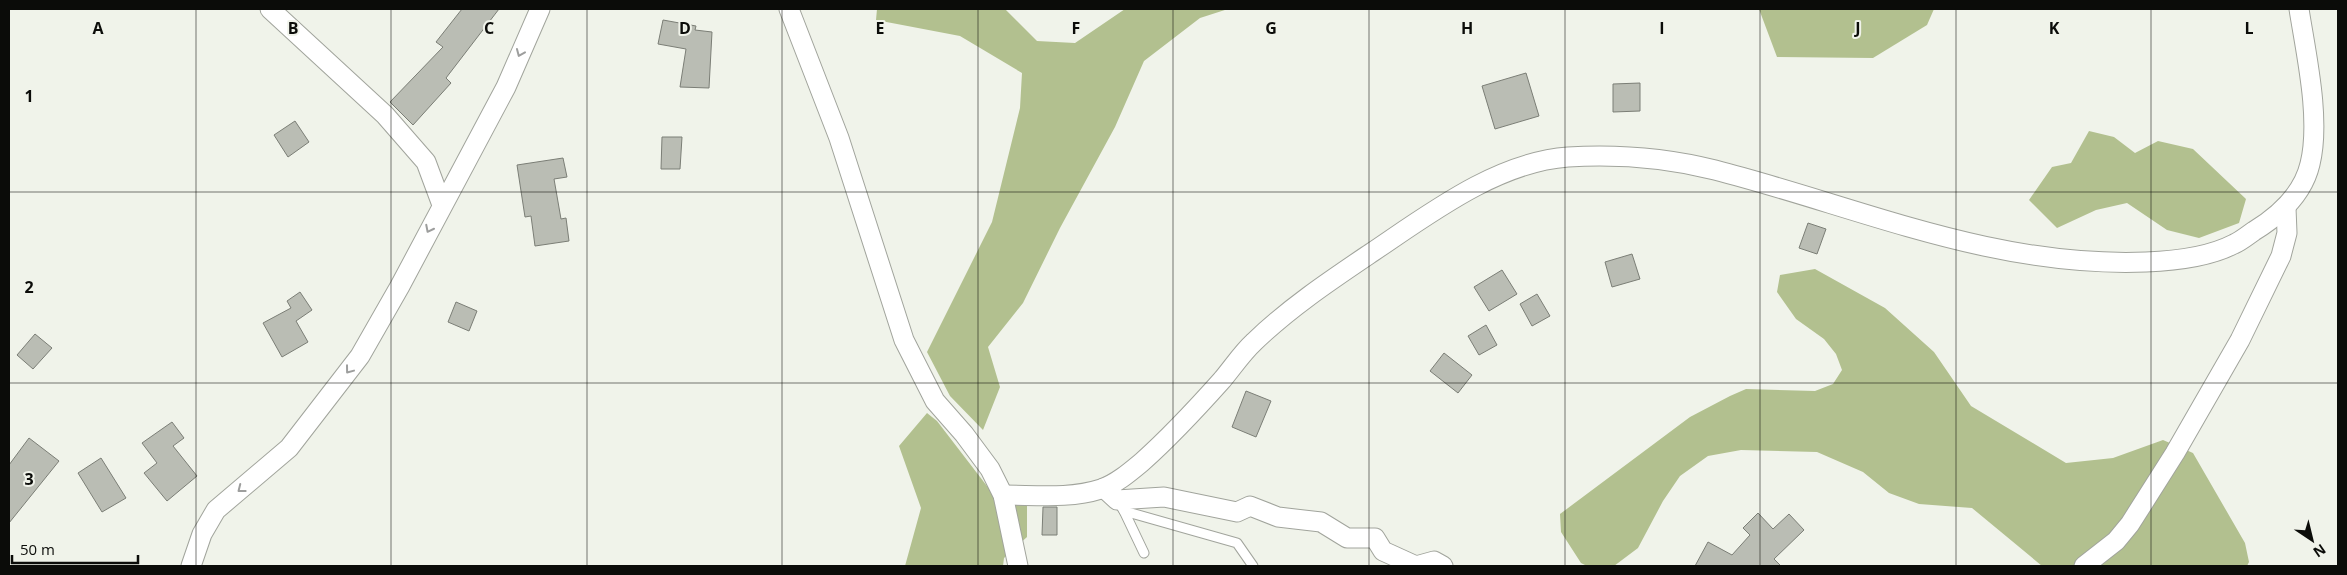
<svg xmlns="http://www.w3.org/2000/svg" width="2347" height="575" font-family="'Open Sans',sans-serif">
  <rect width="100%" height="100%" fill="#f0f3ea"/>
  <!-- forest -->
  <g fill="#b2c08f">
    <path d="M877 9H1005L1037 41 1075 43 1125 9H1228L1200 18 1144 61 1115 127 1060 228 1023 303 988 347 1000 387 983 430 950 396 927 352 992 222 1020 108 1022 73 960 36 876 20Z"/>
    <path d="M1759 9H1934L1927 25 1873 58 1777 57Z"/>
    <path d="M2089 131 2114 137 2135 153 2158 141 2193 149 2246 199 2239 223 2199 238 2167 230 2127 203 2096 210 2057 228 2029 200 2052 167 2071 163Z"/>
    <path d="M1815 269 1885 308 1934 352 1971 406 2066 463 2113 458 2163 440 2193 453 2245 543 2249 562 2247 566H2042L1972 508 1919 504 1889 493 1863 472 1817 452 1741 450 1708 456 1680 476 1663 501 1638 548 1614 566H1587L1581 563 1561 532 1560 514 1690 417 1730 396 1746 389 1815 391 1833 384 1842 370 1836 354 1824 339 1796 319 1777 292 1780 275Z"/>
    <path d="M927 413 937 421 990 490 1027 505V537L1004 558 1003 566H905L921 508 899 446Z"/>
  </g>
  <!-- building -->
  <g fill="#babdb4" stroke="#7b7e76">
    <path d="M462 9H499L446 78 451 83 413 125 390 102 443 47 436 42Z"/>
    <path d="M663 20 696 26 695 30 712 32 709 88 680 87 686 49 658 44Z"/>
    <path d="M1526 73 1539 116 1495 129 1482 86Z"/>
    <path d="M1640 83V111L1613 112V84Z"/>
    <path d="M295 121 309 142 288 157 274 135Z"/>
    <path d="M662 137H682L680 169H661Z"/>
    <path d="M563 158 567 177 554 179 561 219 566 218 569 241 535 246 531 216 525 217 517 165Z"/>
    <path d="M1808 223 1826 229 1817 254 1799 248Z"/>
    <path d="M1632 254 1640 279 1612 287 1605 262Z"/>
    <path d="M1502 270 1517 294 1489 311 1474 287Z"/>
    <path d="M300 292 312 310 296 321 308 342 282 357 263 323 291 308 287 301Z"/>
    <path d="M1537 294 1550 316 1532 326 1520 304Z"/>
    <path d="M456 302 477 311 469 331 448 322Z"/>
    <path d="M1486 325 1497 345 1479 355 1468 336Z"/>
    <path d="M35 334 52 348 33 369 17 355Z"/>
    <path d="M1444 353 1472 375 1458 393 1430 371Z"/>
    <path d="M1246 391 1271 401 1256 437 1232 427Z"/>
    <path d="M172 422 184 438 173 446 197 476 167 501 144 473 157 463 142 443Z"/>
    <path d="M29 438 59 461 9 523V465Z"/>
    <path d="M101 458 126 498 102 512 78 473Z"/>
    <path d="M1043 507H1057V535H1042Z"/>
    <path d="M1758 513 1773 529 1789 514 1804 530 1774 559 1781 566H1695L1708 542 1732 555 1750 535 1743 528Z"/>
  </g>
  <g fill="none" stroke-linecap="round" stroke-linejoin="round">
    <!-- lane casing -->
    <g stroke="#a1a49c" stroke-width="11">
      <g id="lane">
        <path d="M1117 500 1124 511 1237 543 1253 566"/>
        <path d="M1124 511 1144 553"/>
      </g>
    </g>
    <!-- street casing -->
    <g stroke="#a1a49c" stroke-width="21">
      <g id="street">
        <path d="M270 9 385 115 426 162 442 205"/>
        <path d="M789 9 839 138 904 340 935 401 964 434 990 469 1003 495 1018 566"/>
        <path d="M1104 488 1117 500 1164 497 1237 512 1250 506 1278 517 1321 522 1347 538H1375L1383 551 1416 566 1434 561 1443 566"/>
        <path d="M1003 495C1036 495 1070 499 1101 489 1116 484 1130 472 1142 462 1170 437 1197 408 1222 380 1233 367 1242 353 1254 342 1289 308 1331 280 1371 253 1429 214 1497 162 1568 157 1617 154 1667 158 1715 170 1859 207 1993 268 2146 262 2173 261 2209 257 2234 244 2241 241 2248 235 2254 231 2280 215 2303 194 2310 164 2321 119 2306 54 2299 9"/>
        <path d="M191 566 202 534 216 510 289 448 360 356 400 286 506 87 540 9"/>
        <path d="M2084 566 2116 541 2130 524 2175 453 2240 340 2281 256 2287 233 2286 208"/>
      </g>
    </g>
    <!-- lane -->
    <use href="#lane" stroke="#fff" stroke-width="9"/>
    <!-- street -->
    <use href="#street" stroke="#fff" stroke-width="19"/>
  </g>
  <!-- one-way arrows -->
  <defs><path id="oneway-chevron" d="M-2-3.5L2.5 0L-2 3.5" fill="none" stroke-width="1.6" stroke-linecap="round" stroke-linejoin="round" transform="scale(1.25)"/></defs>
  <g stroke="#9d9e9d">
    <use href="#oneway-chevron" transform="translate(520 53) rotate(113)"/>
    <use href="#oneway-chevron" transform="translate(429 229) rotate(117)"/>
    <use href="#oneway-chevron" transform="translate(349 370) rotate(127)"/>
    <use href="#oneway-chevron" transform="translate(241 489) rotate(142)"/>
  </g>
  <!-- grid -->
  <path fill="none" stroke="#0b0c09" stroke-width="1" stroke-opacity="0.55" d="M196 9V566M391 9V566M587 9V566M782 9V566M978 9V566M1173 9V566M1369 9V566M1565 9V566M1760 9V566M1956 9V566M2151 9V566M9 192H2338M9 383H2338"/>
  <g font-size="16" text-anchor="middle" font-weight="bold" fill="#0b0c09" stroke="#f0f3ea" stroke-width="4" stroke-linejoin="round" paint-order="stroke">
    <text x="98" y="34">A</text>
    <text x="293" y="34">B</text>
    <text x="489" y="34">C</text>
    <text x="685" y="34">D</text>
    <text x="880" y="34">E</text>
    <text x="1076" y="34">F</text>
    <text x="1271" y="34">G</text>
    <text x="1467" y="34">H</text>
    <text x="1662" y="34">I</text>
    <text x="1858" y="34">J</text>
    <text x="2054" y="34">K</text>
    <text x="2249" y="34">L</text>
    <text x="29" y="102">1</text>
    <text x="29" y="293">2</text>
    <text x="29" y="485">3</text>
  </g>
  <!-- border -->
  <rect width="2347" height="575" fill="none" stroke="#0b0c09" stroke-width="20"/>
  <!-- north arrow -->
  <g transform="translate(2312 540) rotate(145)" stroke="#f0f3ea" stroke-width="4" paint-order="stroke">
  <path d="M0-4L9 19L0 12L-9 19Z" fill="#0b0c09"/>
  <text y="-8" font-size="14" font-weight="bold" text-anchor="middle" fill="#0b0c09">N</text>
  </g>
  <!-- scale -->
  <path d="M12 555v8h126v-8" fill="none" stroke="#0b0c09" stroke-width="2.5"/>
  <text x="20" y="555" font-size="15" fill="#0b0c09" stroke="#f0f3ea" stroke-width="4" paint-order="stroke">50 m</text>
</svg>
